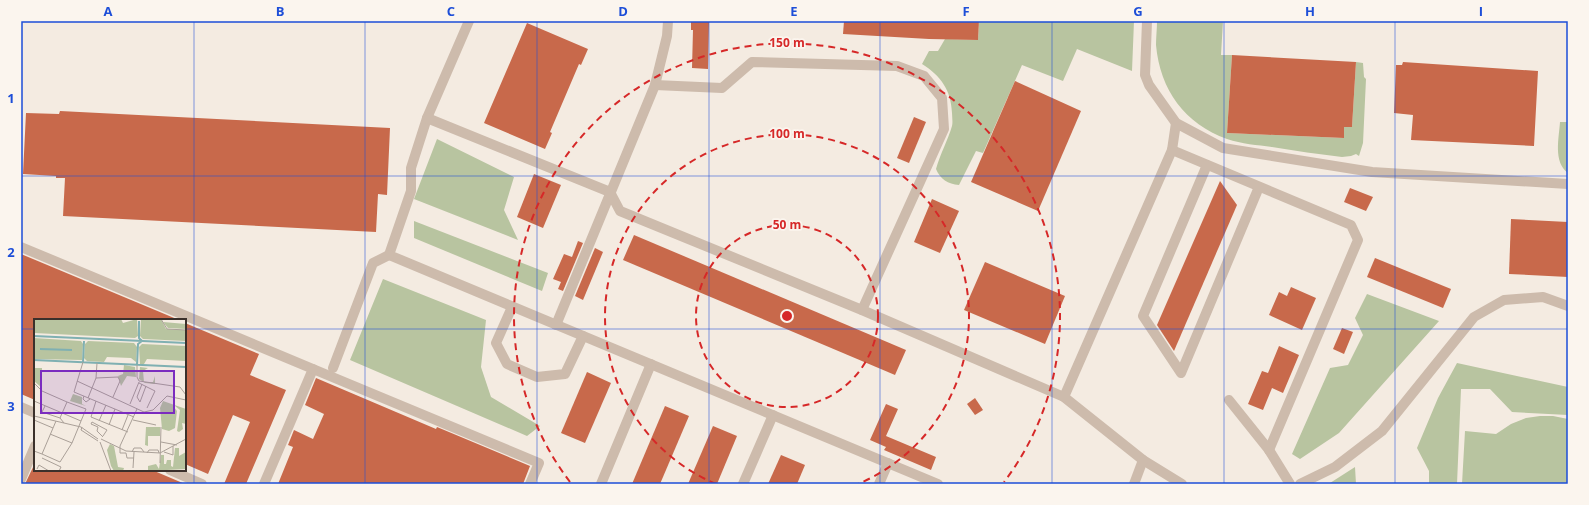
<svg xmlns="http://www.w3.org/2000/svg" width="1589" height="505" font-family="'Open Sans',sans-serif">
  <rect width="100%" height="100%" fill="#f4ebe1"/>
  <!-- green -->
  <g fill="#b8c4a0">
    <path d="M984 21H1134L1132 71 1077 49 1063 81 1022 65 983 153 976 151 959 185C948 184 940 179 936 169 940 154 948 140 952 126 953 122 952 117 952 113 951 90 941 76 922 64L929 51H938L945 39 978 40 979 22Z"/>
    <path d="M1157 21H1223L1221 55H1232L1227 133 1344 138V127H1352L1356 62 1363 63 1364 77 1366 79 1363 143 1359 156 1356 154 1351 156 1342 157C1319 154 1295 151 1272 147 1257 145 1242 144 1227 139 1185 124 1160 90 1156 45 1156 37 1157 29 1157 21Z"/>
    <path d="M1560 122H1568V173C1553 162 1559 138 1560 122Z"/>
    <path d="M437 139 514 177 504 210 518 240 414 199Z"/>
    <path d="M414 221 548 273 542 291 414 238Z"/>
    <path d="M383 279 486 320 481 367 491 397 540 426 527 436 350 360Z"/>
    <path d="M1367 294 1439 321 1339 433 1300 459 1292 454 1330 368 1348 365 1363 335 1355 318Z"/>
    <path d="M1457 363 1568 387V415L1512 412 1490 389H1461L1457 484H1429V471L1417 448 1438 398Z"/>
    <path d="M1540 416H1553L1568 419V484H1462L1465 431 1496 434 1511 424 1526 418Z"/>
    <path d="M1355 467 1356 484H1327L1330 483Z"/>
  </g>
  <!-- building -->
  <g fill="#c8694b">
    <path d="M691 21H709L708 69 692 68 693 30H691Z"/>
    <path d="M844 21H979L978 40 929 39 843 34Z"/>
    <path d="M527 23 588 49 581 65 579 64 550 132 552 133 545 149 484 123Z"/>
    <path d="M1232 55 1356 62 1352 127H1344V138L1227 133Z"/>
    <path d="M1403 62 1538 71 1534 146 1411 140 1413 115 1394 113 1396 65H1402Z"/>
    <path d="M1015 81 1081 111 1038 211 971 182Z"/>
    <path d="M60 111 390 128 387 195 378 194 376 232 63 216 65 178H56V176L23 174 26 113 59 114Z"/>
    <path d="M914 117 926 122 909 163 897 158Z"/>
    <path d="M534 174 561 185 543 228 517 217Z"/>
    <path d="M1220 181 1237 205 1174 351 1157 325Z"/>
    <path d="M1350 188 1373 197 1366 211 1344 202Z"/>
    <path d="M932 199 959 211 940 253 914 242Z"/>
    <path d="M1511 219 1568 222V277L1509 274Z"/>
    <path d="M634 235 906 350 895 375 623 260Z"/>
    <path d="M578 241 583 243 563 291 558 289 561 282 553 279 564 254 572 257Z"/>
    <path d="M595 248 603 252 583 300 575 296Z"/>
    <path d="M21 254 179 320H35V400L21 394Z"/>
    <path d="M1375 258 1451 289 1443 308 1367 277Z"/>
    <path d="M985 262 1065 296 1045 344 964 310Z"/>
    <path d="M1291 287 1316 298 1302 330 1269 315 1279 292 1287 296Z"/>
    <path d="M185 323 259 354 250 375 286 390 246 484H224L250 422 233 415 208 474 185 464Z"/>
    <path d="M1342 328 1353 332 1344 354 1333 349Z"/>
    <path d="M1279 346 1299 355 1283 393 1272 388 1263 410 1248 404 1262 371 1268 373Z"/>
    <path d="M587 372 611 383 585 443 561 433Z"/>
    <path d="M316 378 436 429 437 427 530 466 523 484H278L293 447 288 445 294 430 313 439 324 414 305 405Z"/>
    <path d="M975 398 983 410 975 415 967 404Z"/>
    <path d="M886 404 898 409 886 436 936 457 931 470 884 450 886 447 870 440Z"/>
    <path d="M665 406 689 416 660 484H632Z"/>
    <path d="M713 426 737 436 717 484H688Z"/>
    <path d="M781 455 805 465 797 484H768Z"/>
    <path d="M35 463V470H152L185 484H25Z"/>
  </g>
  <g fill="none" stroke-linecap="round" stroke-linejoin="round">
    <!-- minor -->
    <g stroke="#cdbbac" stroke-width="10">
      <path d="M469 21 427 118 411 168V191L389 255 938 484"/>
      <path d="M1147 21 1145 75 1149 85 1176 123 1223 148 1372 172 1568 184"/>
      <path d="M655 85 722 88 752 62 897 66 924 76 942 98 944 129 862 310"/>
      <path d="M427 118 610 192 620 211 862 310 1064 397 1143 460 1182 484"/>
      <path d="M1172 150 1351 225 1358 240 1269 450"/>
      <path d="M1207 165 1143 316 1181 373 1259 187"/>
      <path d="M21 247 313 369 264 484"/>
      <path d="M512 307 496 343 507 364 537 377 565 374 583 336"/>
      <path d="M556 325 655 85 667 36 668 21"/>
      <path d="M333 368 373 263 389 255"/>
      <path d="M313 369 539 463 530 484"/>
      <path d="M1064 397 1172 150 1176 123"/>
      <path d="M1229 400 1269 450 1290 484"/>
      <path d="M21 407 35 413"/>
      <path d="M170 470 202 484"/>
      <path d="M21 479 35 446"/>
      <path d="M601 484 651 364"/>
      <path d="M743 484 773 415"/>
      <path d="M879 484 888 463"/>
      <path d="M1134 484 1143 460"/>
      <path d="M1300 484 1335 467 1382 431 1474 317 1504 300 1543 297 1568 306"/>
    </g>
  </g>
  <!-- grid -->
  <path fill="none" stroke="#1d4ed8" stroke-width="1" stroke-opacity="0.55" d="M194 21V484M365 21V484M537 21V484M709 21V484M880 21V484M1052 21V484M1224 21V484M1395 21V484M21 176H1568M21 329H35M185 329H1568"/>
  <!-- distance rings -->
  <g fill="none" stroke="#d62828" stroke-width="2" stroke-dasharray="7 5">
    <circle cx="787" cy="316" r="91"/>
    <path d="M716 484A182 182 0 1 1 858 484"/>
    <path d="M570 482A273 273 0 1 1 1004 482"/>
  </g>
  <!-- overview -->
  <g transform="translate(34 319)">
    <rect width="152" height="152" fill="#f4ebe1"/>
    <path d="M0 0H87L89 4 103 0 104 17 101 19 0 14ZM107 0H127L132 10 152 11V22L109 20 106 17ZM129 3 152 5V10L134 9ZM0 19 47 22 49 25 48 41 0 40ZM54 22 100 24 103 28 102 43 97 39 73 38 70 43 53 42 50 39 51 25ZM108 25 152 27V42L113 40 110 45H106L105 28ZM90 46 101 48 102 58 93 57 87 67 84 57 89 55ZM106 48 114 49 109 52 110 63H119L121 57V65L111 64 105 60ZM0 49H8V69L0 62ZM39 75 48 78V85L52 87 36 82ZM129 82 152 90V105L148 104 149 110 145 113 143 112 146 91 141 87H139L143 92 141 109 135 112 128 110 126 89ZM112 108H126V117H114V127L111 126ZM76 125 80 127 84 148 90 149 89 152H80L77 147 73 131ZM141 129H145V137L152 133V150L114 152V147L122 145 125 150 127 136H130V145H132L133 141H137V147L139 148Z" fill="#b8c4a0"/>
    <path fill="none" stroke="#7fb0b2" stroke-width="2" d="M0 17 152 24M6 30 38 31M0 41 152 48M49 43 50 22M103 46 104 25 108 22 105 19V2"/>
    <path fill="none" stroke="#aaa098" stroke-width="1" d="M127 0 133 10 152 11M49 43 40 73 100 98M103 46V58L105 62 146 68 152 76M62 59 84 58 86 62 79 78M43 62 110 93 119 91 133 77 152 81M0 64 8 72 33 83 26 99 30 104M105 64 121 72 113 89M108 65 103 78 106 83 112 67M50 77 49 80 52 83 56 80M54 79 62 59 63 44M0 82 47 102 45 107M62 82 57 98 94 113M33 83 52 90 47 102M96 85 105 63M11 87 8 93 26 99M0 97 47 108 64 120M0 101 19 109M99 101 122 106M65 102 72 86M75 106 81 90M48 108 47 111 64 122M64 108 57 105 58 103 73 111 69 117M64 108 63 112 69 118M88 111 94 96M16 115 38 124 45 107M67 120 92 132 126 134 152 120M66 123 77 152M127 123 143 126M0 132 8 135 22 102M98 133 100 129H107L110 133M130 133 139 136V127M92 134H86V127L103 90M92 134 93 139H100M113 134 115 131H124L125 134M8 135 26 143 38 124M8 139 27 148 25 152M126 144 127 108M99 149 100 133M3 150 5 146 15 152"/>
    <path fill="#7b2cbf" fill-opacity="0.15" stroke="#7b2cbf" stroke-width="2" d="M7 52H140V94H7Z"/>
    <rect width="152" height="152" fill="none" stroke="#3b302b" stroke-width="2"/>
  </g>
  <circle cx="787" cy="316" r="6" fill="#d62828" stroke="#fbf5ee" stroke-width="2"/>
  <g font-size="12" text-anchor="middle" font-weight="bold" fill="#d62828" stroke="#fbf5ee" stroke-width="3.5" stroke-linejoin="round" paint-order="stroke">
    <text x="787" y="47">150 m</text>
    <text x="787" y="138">100 m</text>
    <text x="787" y="229">50 m</text>
  </g>
  <!-- border -->
  <rect width="1589" height="505" fill="none" stroke="#fbf5ee" stroke-width="44"/>
  <rect x="22" y="22" width="1545" height="461" fill="none" stroke="#1d4ed8" stroke-width="1.5"/>
  <g font-size="13" text-anchor="middle" font-weight="bold" fill="#1d4ed8">
    <text x="108" y="16">A</text>
    <text x="280" y="16">B</text>
    <text x="451" y="16">C</text>
    <text x="623" y="16">D</text>
    <text x="794" y="16">E</text>
    <text x="966" y="16">F</text>
    <text x="1138" y="16">G</text>
    <text x="1310" y="16">H</text>
    <text x="1481" y="16">I</text>
    <text x="11" y="103">1</text>
    <text x="11" y="257">2</text>
    <text x="11" y="411">3</text>
  </g>
</svg>
